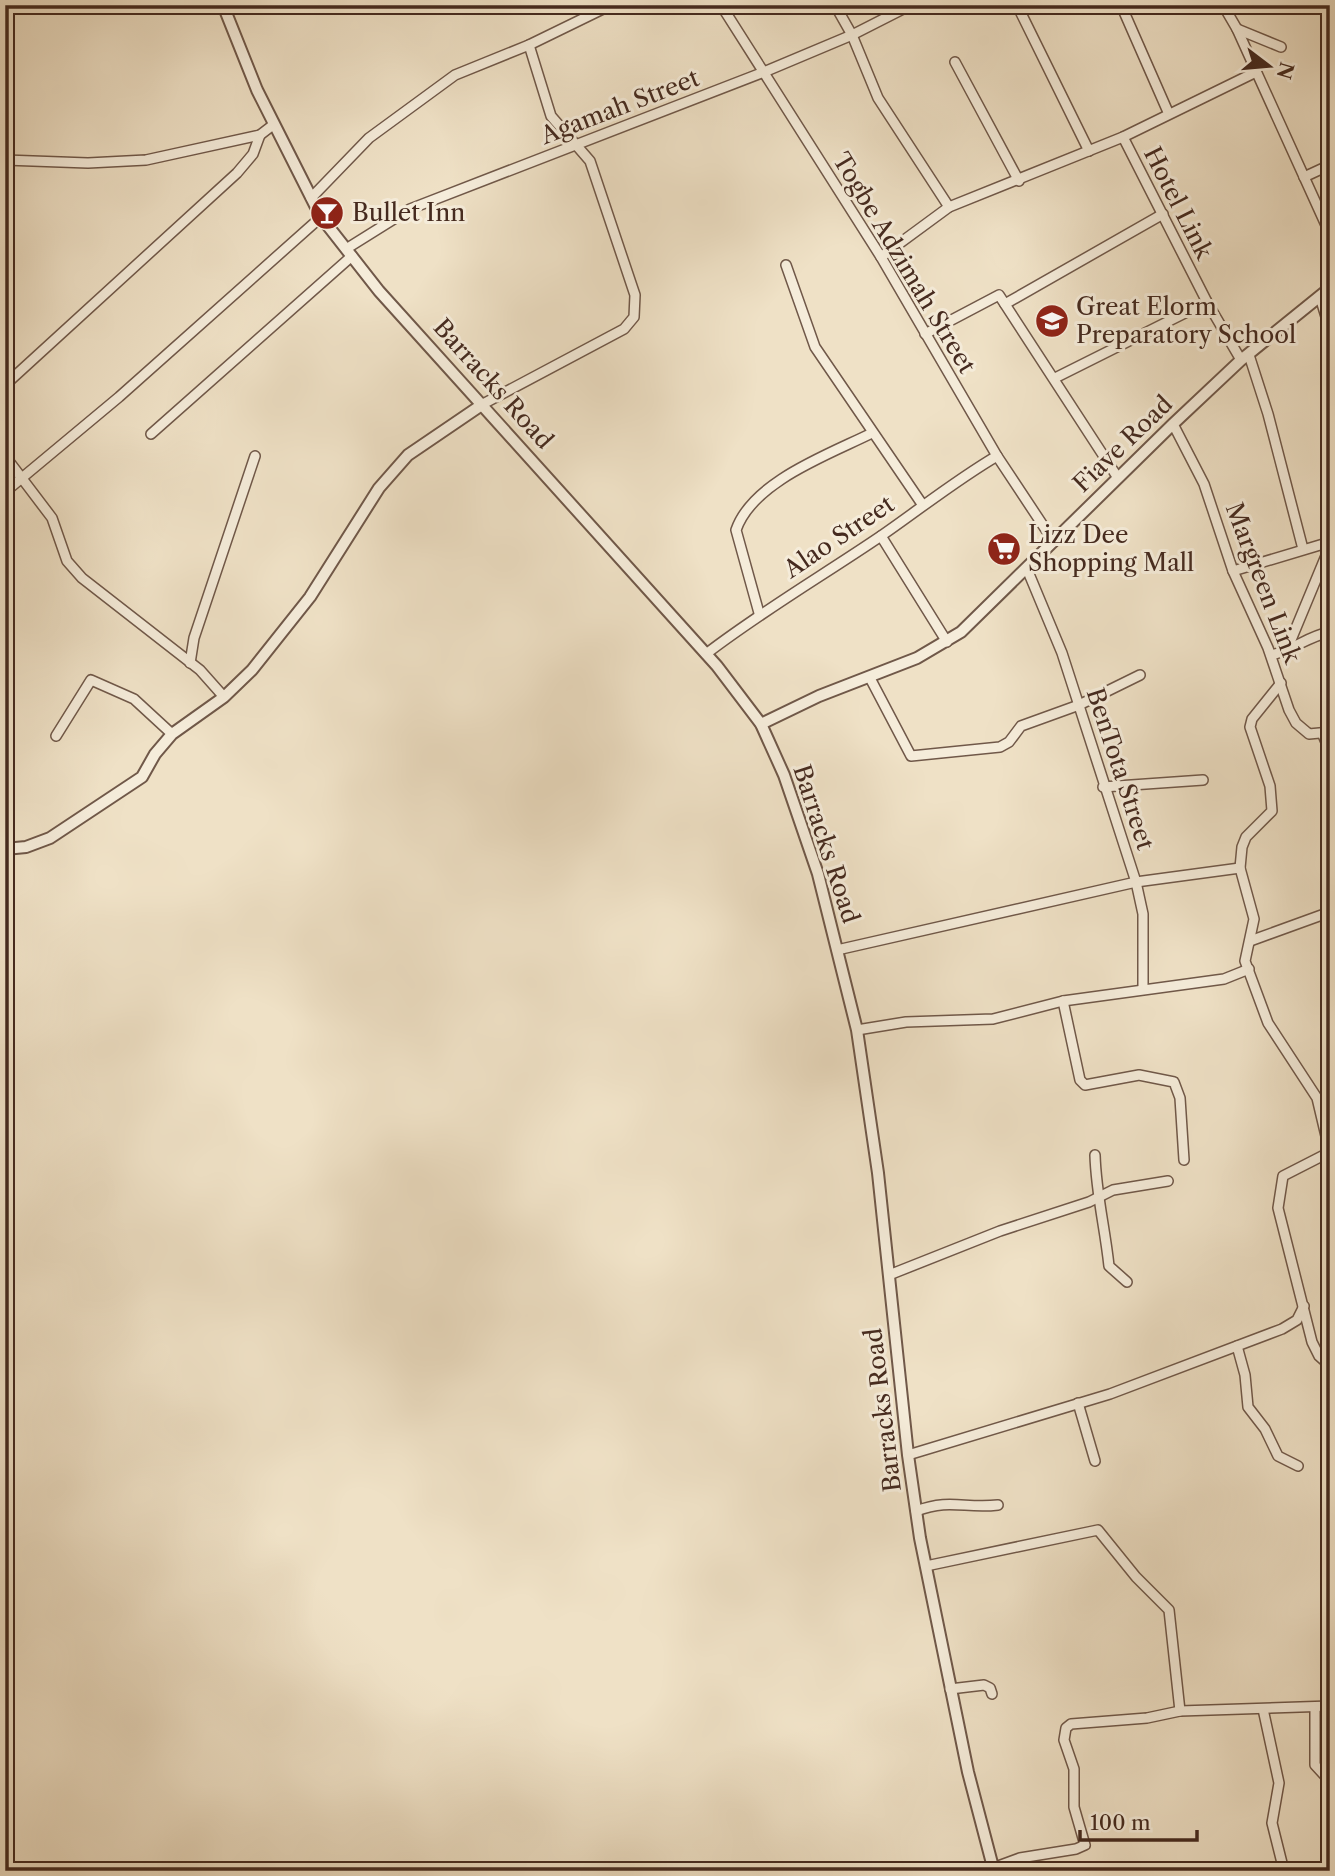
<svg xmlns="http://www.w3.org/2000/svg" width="1335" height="1876" font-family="'Libre Caslon Text',serif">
  <rect width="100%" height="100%" fill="#efe1c6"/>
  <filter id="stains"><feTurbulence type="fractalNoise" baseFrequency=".00286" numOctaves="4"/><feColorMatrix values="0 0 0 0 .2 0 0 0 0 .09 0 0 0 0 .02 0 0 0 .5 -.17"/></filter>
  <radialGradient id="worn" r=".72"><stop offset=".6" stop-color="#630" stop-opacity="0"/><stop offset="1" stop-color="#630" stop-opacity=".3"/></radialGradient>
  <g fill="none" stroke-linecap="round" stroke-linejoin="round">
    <!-- minor casing -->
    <g stroke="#705849" stroke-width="12">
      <g id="minor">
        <path d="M721 5 881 257 997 456 1054 542"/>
        <path d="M835 5 852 35 878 98 949 207"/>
        <path d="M1017 5 1089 151"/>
        <path d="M1121 5 1168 112"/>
        <path d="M1223 5 1237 29 1330 234"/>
        <path d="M1237 29 1281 47"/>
        <path d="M955 62 1019 181"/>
        <path d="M1123 137 1207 302 1241 360"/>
        <path d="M5 160 88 163 146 160 260 135 273 125"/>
        <path d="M1304 177 1330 165"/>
        <path d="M311 198 369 138 455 75 529 45 611 5"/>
        <path d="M346 249 410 209 764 72 852 35 911 5"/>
        <path d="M881 257 949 207 1123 137 1256 72"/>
        <path d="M786 265 815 347 922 504"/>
        <path d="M1320 297 1330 330"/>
        <path d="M1005 304 1163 214"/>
        <path d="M925 334 999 295 1118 478"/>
        <path d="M1249 355 1268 414 1303 549"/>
        <path d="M1055 378 1207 302"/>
        <path d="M5 385 237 173 253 154 260 135"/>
        <path d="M483 404 624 329 634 317 635 295 590 161 551 116 529 45"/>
        <path d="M1173 424 1204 484 1233 571 1268 648 1289 710 1296 723 1309 734 1330 732"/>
        <path d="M151 434 352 256"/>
        <path d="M5 456 52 518 67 561 82 578 200 670 224 697"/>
        <path d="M5 492 119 397 321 217"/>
        <path d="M881 536 947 642"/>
        <path d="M1027 569 1062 653 1136 882 1143 914V989"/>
        <path d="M1233 571 1330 542"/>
        <path d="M759 613 736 530C753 481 830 454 872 433"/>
        <path d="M1286 652 1330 546"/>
        <path d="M706 654C762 611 822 576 881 536 920 509 956 480 997 456"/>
        <path d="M1271 655C1292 651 1308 636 1330 632"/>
        <path d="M190 663 194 638 255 456"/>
        <path d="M870 678 911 756 1000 747 1009 742 1021 726 1079 705 1140 675"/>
        <path d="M1281 683 1252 719 1250 727 1270 786 1272 811 1246 837 1242 847 1240 868 1254 919 1245 961 1268 1023 1317 1098 1330 1153"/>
        <path d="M1323 735 1330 752"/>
        <path d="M56 736 91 680 134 699 172 734"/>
        <path d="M1103 787 1203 780"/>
        <path d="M1250 941 1330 912"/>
        <path d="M837 950 1136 882 1240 868"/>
        <path d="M1063 1001 1080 1080 1085 1085 1139 1075 1174 1082 1180 1098 1184 1160"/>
        <path d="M857 1030 906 1022 993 1019 1063 1001 1224 979 1249 969"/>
        <path d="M1095 1155C1096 1193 1105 1228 1109 1266L1127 1282"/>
        <path d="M889 1275 1000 1231 1089 1202 1113 1190 1168 1181"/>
        <path d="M1237 1346 1245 1375 1248 1407 1265 1429 1278 1456 1298 1466"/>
        <path d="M1328 1364 1319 1356 1312 1342 1278 1208 1283 1176 1328 1153"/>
        <path d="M1078 1403 1095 1461"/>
        <path d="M908 1455 1110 1394 1282 1329 1297 1320 1304 1306"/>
        <path d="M916 1511C951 1498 964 1509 998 1505"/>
        <path d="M926 1566 1098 1530 1136 1577 1169 1610 1180 1711"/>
        <path d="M950 1689 984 1685 990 1688 992 1694"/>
        <path d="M1315 1708V1765L1327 1778 1330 1787"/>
        <path d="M1263 1709 1279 1783 1272 1823 1284 1871"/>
        <path d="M993 1868 1020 1858 1076 1849 1085 1845 1074 1807V1769L1064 1740 1066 1728 1071 1724 1147 1718 1180 1711 1330 1706"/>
      </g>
    </g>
    <!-- tertiary casing -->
    <g stroke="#705849" stroke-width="14">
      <g id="tertiary">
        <path d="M223 5 257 90 321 217 379 291 717 666 761 724 784 775 818 874 857 1030 878 1173 908 1455 920 1538 968 1772 994 1871"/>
        <path d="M761 724 819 696 917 658 961 632 1173 424 1241 360 1330 288"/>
        <path d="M5 849 26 847 50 838 142 777 155 754 172 734 224 697 252 670 310 597 379 488 408 455 483 404"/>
      </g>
    </g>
    <!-- minor -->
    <use href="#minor" stroke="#f5ecda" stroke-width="9"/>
    <!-- tertiary -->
    <use href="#tertiary" stroke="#f5ecda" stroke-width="10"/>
  </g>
  <!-- icons -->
  <defs>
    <g id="bar-disc" transform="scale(1.75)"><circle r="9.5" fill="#8f2418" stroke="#f5ecda"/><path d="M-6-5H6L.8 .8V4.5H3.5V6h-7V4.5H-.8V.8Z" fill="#fff"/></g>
    <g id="school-disc" transform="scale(1.75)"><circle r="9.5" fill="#8f2418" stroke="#f5ecda"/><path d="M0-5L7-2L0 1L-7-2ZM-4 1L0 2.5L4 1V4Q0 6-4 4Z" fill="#fff"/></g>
    <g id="supermarket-disc" transform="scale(1.75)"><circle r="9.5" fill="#8f2418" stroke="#f5ecda"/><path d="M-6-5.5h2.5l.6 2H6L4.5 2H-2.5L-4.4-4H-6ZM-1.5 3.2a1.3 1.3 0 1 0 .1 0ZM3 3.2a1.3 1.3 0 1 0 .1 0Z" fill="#fff"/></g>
  </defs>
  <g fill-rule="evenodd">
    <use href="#bar-disc" x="327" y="213"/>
    <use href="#school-disc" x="1052" y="321"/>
    <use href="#supermarket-disc" x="1004" y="549"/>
  </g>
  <g text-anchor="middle" stroke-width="6" stroke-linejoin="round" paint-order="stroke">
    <!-- street labels -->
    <g font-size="24" fill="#452a1f" stroke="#f5ecda">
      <text transform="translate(620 107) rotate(-21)" y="8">Agamah Street</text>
      <text transform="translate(1178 203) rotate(63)" y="8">Hotel Link</text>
      <text transform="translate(904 263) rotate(59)" y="8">Togbe Adzimah Street</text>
      <text transform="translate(493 384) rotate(48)" y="8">Barracks Road</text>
      <text transform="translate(1123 444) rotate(-44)" y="8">Fiave Road</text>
      <text transform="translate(839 537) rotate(-34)" y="8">Alao Street</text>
      <text transform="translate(1263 583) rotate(69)" y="8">Margreen Link</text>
      <text transform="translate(1120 769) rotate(72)" y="8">BenTota Street</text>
      <text transform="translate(826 844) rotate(72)" y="8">Barracks Road</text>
      <text transform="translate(883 1410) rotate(-97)" y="8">Barracks Road</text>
    </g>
    <!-- poi labels -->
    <g font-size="24" fill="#452a1f" stroke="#f5ecda" text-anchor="start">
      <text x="352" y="221">Bullet Inn</text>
      <text x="1076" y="315">Great Elorm<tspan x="1076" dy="28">Preparatory School</tspan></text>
      <text x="1028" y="543">Lizz Dee<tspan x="1028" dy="28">Shopping Mall</tspan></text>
    </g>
  </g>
  <!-- margin -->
  <rect width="1335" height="1876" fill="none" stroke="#efe1c6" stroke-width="28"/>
  <rect x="7" y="7" width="1321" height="1862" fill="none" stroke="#452a1f" stroke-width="3.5"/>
  <rect x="14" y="14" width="1307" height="1848" fill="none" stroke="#452a1f" stroke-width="2"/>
  <!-- north arrow -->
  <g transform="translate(1269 66) rotate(106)" stroke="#f5ecda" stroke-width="5" paint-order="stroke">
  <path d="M0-5L12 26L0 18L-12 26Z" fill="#452a1f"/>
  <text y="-10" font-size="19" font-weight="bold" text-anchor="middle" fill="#452a1f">N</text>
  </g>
  <!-- scale -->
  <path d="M1080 1830v10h117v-10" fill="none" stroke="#452a1f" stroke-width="3.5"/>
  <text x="1090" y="1830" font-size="21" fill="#452a1f" stroke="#f5ecda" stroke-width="5" paint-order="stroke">100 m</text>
  <rect width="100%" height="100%" filter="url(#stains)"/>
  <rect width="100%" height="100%" fill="url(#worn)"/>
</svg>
